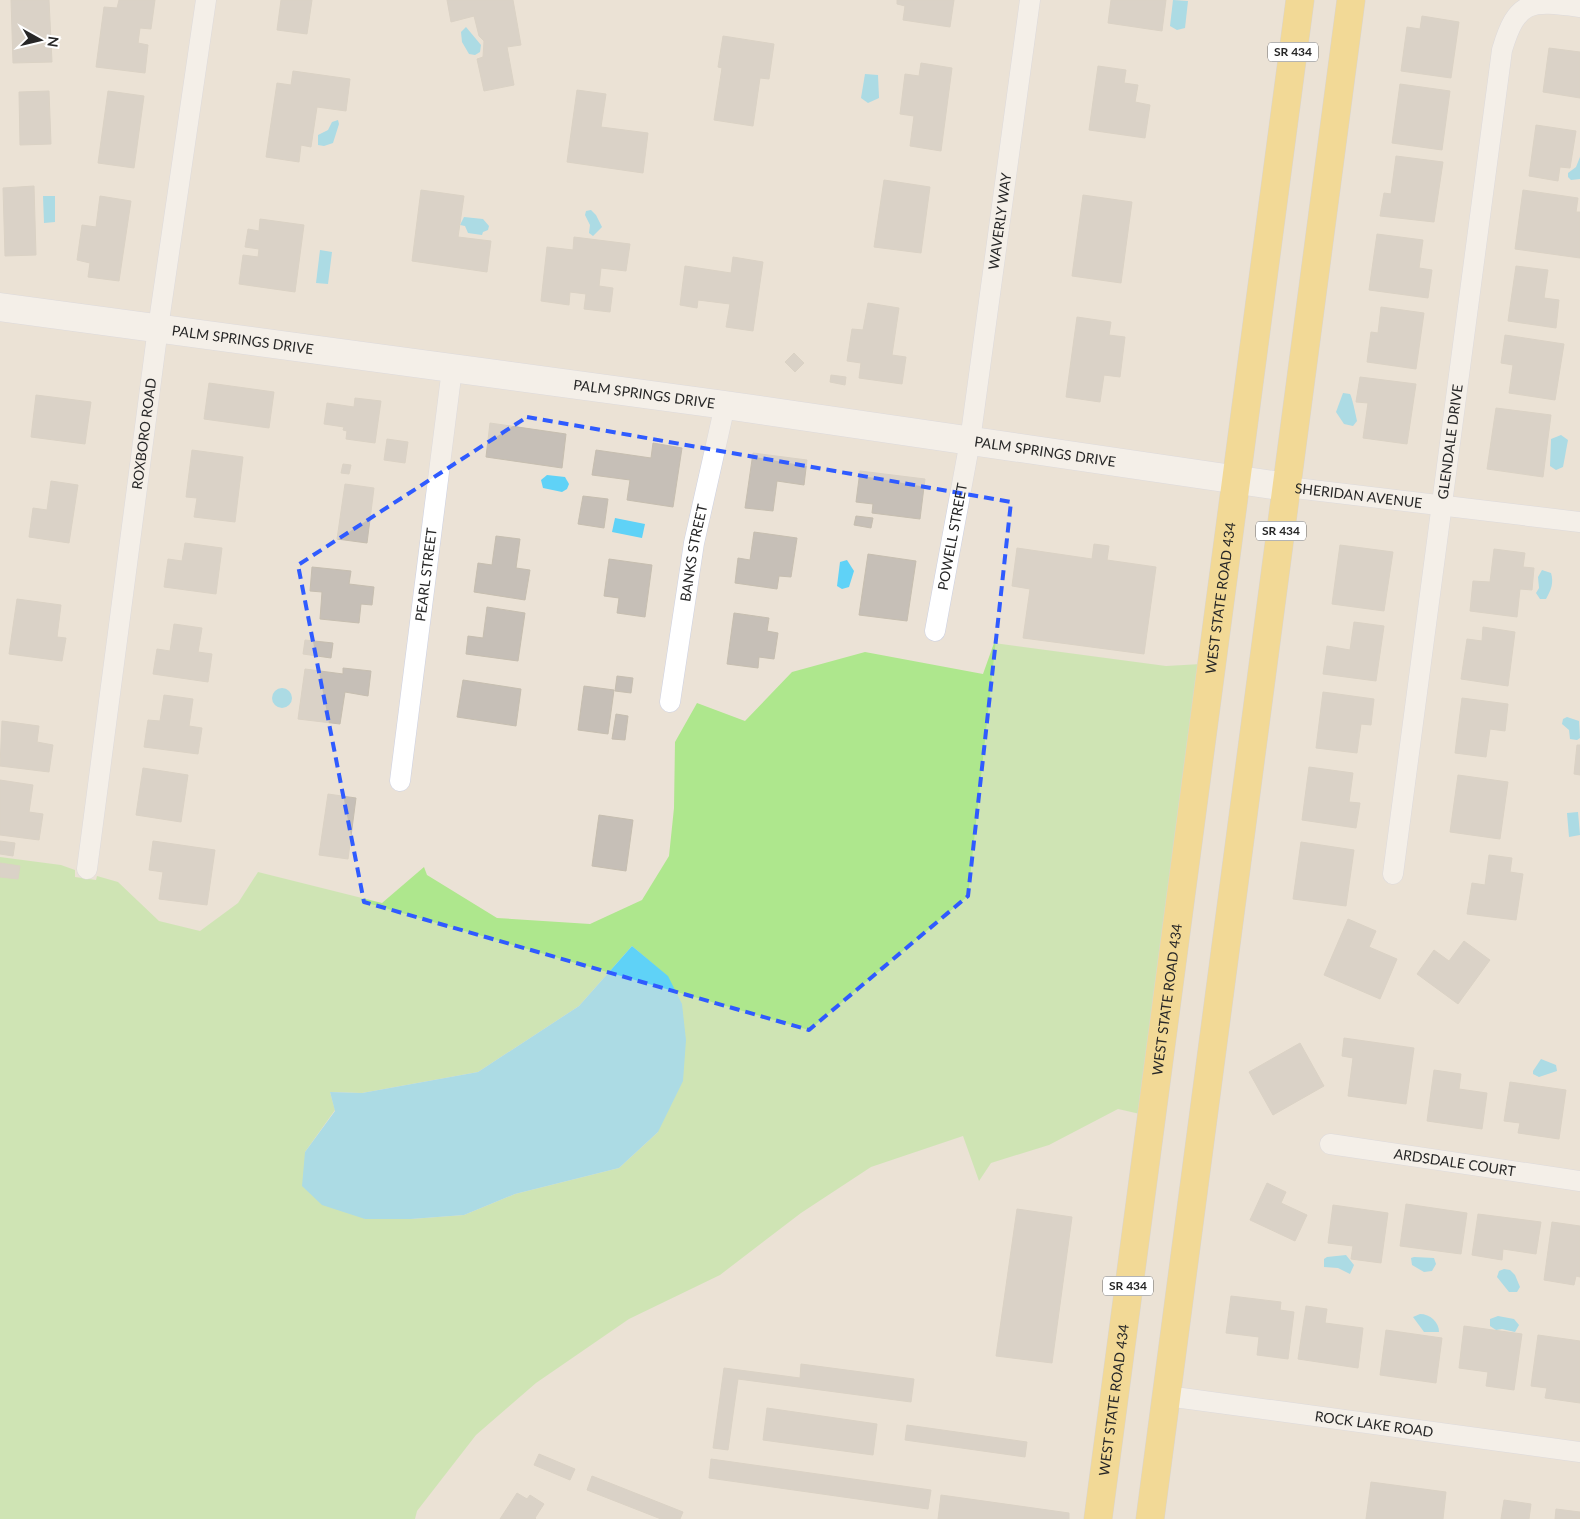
<svg xmlns="http://www.w3.org/2000/svg" width="1580" height="1519" font-family="Lato,sans-serif">
  <rect width="100%" height="100%" fill="#ebe2d6"/>
  <!-- green -->
  <path fill="#aee78d" fill-rule="evenodd" d="M994 643 1166 666 1201 664 1140 1114 1118 1109 1049 1145 991 1163 979 1181 963 1136 871 1167 801 1213 720 1275 629 1319 536 1383 476 1435 417 1511 415 1519H0V857L61 865 75 870V877L96 880 97 876 118 882 159 921 200 931 238 903 258 872 382 903 424 867 427 875 497 918 590 924 642 900 669 856 674 808 675 742 697 703 745 721 792 672 865 652 983 674ZM632 946 667 976 658 1132 619 1168 515 1194 464 1215 411 1219H365L305 1152 335 1110 330 1092 362 1093 478 1072 579 1006Z"/>
  <!-- water -->
  <g fill="#5fd2f7">
    <path d="M1173 0 1188 1 1185 28 1177 30 1170 26Z"/>
    <path d="M466 27 481 45 480 52 475 55 469 54 462 42 461 32Z"/>
    <path d="M865 74 878 75 879 98 868 103 861 98Z"/>
    <path d="M338 120 339 124 333 143 324 146 318 145V135L328 130 332 122Z"/>
    <path d="M1580 157V179L1571 180 1568 177V173L1576 167Z"/>
    <path d="M55 196V222L44 223 43 196Z"/>
    <path d="M591 210 596 215 602 227 593 236 589 233 590 225 585 215 586 211Z"/>
    <path d="M464 217 483 219 489 226 488 230 483 232 482 235 468 233 465 226 460 225Z"/>
    <path d="M320 250 332 252 328 284 316 283Z"/>
    <path d="M1343 393 1350 394C1352 397 1356 416 1357 421L1353 426 1344 424 1336 412Z"/>
    <path d="M1561 435 1568 440 1563 467 1556 470 1550 466 1551 439Z"/>
    <path d="M547 475 565 477 569 484 567 489 562 492 543 488 541 480Z"/>
    <path d="M615 518 645 524 642 538 612 532Z"/>
    <path d="M847 560 854 571 849 587 842 589 837 586 840 562Z"/>
    <path d="M1542 570 1551 573C1554 583 1551 590 1546 599H1540L1536 593 1539 588 1538 577Z"/>
    <circle cx="282" cy="698" r="10"/>
    <path d="M1567 717 1579 721 1580 738 1577 740 1570 739 1569 730 1562 724 1563 719Z"/>
    <path d="M1578 812 1580 835 1569 837 1567 813Z"/>
    <path d="M632 946 668 976 682 1004 686 1040 683 1081 658 1132 619 1168 515 1194 464 1215 411 1219H365L322 1205 302 1186 305 1152 335 1111 330 1092 362 1093 478 1072 579 1006Z"/>
    <path d="M1541 1059 1556 1065 1557 1071 1539 1077 1533 1074V1071Z"/>
    <path d="M1346 1255 1354 1265 1350 1274 1338 1268 1324 1267V1259L1327 1257Z"/>
    <path d="M1414 1257 1434 1258 1436 1264 1432 1271 1424 1272 1412 1265 1411 1258Z"/>
    <path d="M1504 1269 1510 1270 1515 1275 1520 1287 1517 1292H1509L1497 1277 1499 1271Z"/>
    <path d="M1420 1314C1430 1314 1439 1322 1439 1332H1424L1413 1317Z"/>
    <path d="M1498 1316 1514 1319 1519 1325 1515 1332 1502 1329 1496 1330 1490 1326V1319Z"/>
  </g>
  <!-- building -->
  <g fill="#c6bfb7" stroke="#c6beb0">
    <path d="M11 0H49L52 62 13 63Z"/>
    <path d="M119 0H155L151 29 140 28 138 43 148 45 145 73 96 67 104 7 117 8Z"/>
    <path d="M281 0H312L307 34 277 30Z"/>
    <path d="M447 0H513L521 45 507 47 514 85 484 91 477 59 483 57 484 41 479 36 474 16 451 22Z"/>
    <path d="M897 0H954L950 27 903 20 905 6 897 4Z"/>
    <path d="M1111 0H1166L1162 31 1108 23Z"/>
    <path d="M1422 16 1459 22 1451 78 1401 71 1407 27 1420 29Z"/>
    <path d="M723 36 774 44 769 79 760 78 753 126 714 120 722 68 718 67Z"/>
    <path d="M1549 48 1580 52V98L1543 92Z"/>
    <path d="M921 63 952 68 941 151 910 146 914 116 900 114 905 74 919 76Z"/>
    <path d="M1098 66 1126 70 1124 83 1138 85 1135 102 1150 105 1145 138 1089 130Z"/>
    <path d="M293 71 350 79 346 111 317 107 311 147 301 145 299 162 266 157 277 83 291 85Z"/>
    <path d="M1400 84 1450 91 1442 150 1392 143Z"/>
    <path d="M577 90 606 94 601 127 648 133 643 173 567 162Z"/>
    <path d="M49 91 51 144 20 145 19 92Z"/>
    <path d="M108 91 144 96 134 168 98 163Z"/>
    <path d="M1536 125 1576 131 1570 168 1560 167 1558 181 1529 176Z"/>
    <path d="M1396 156 1443 162 1434 222 1380 216 1384 193 1391 194Z"/>
    <path d="M884 180 930 187 921 253 874 247Z"/>
    <path d="M34 186 36 255 5 256 3 188Z"/>
    <path d="M421 190 464 196 458 237 491 241 487 272 412 261Z"/>
    <path d="M1523 190 1578 198 1576 212H1580V258L1515 249Z"/>
    <path d="M1083 195 1132 202 1121 283 1072 276Z"/>
    <path d="M100 196 131 201 119 281 88 277 90 263 77 260 82 225 96 227Z"/>
    <path d="M260 219 304 225 295 292 239 284 243 255 258 257 259 249 245 247 248 229 259 231Z"/>
    <path d="M1377 234 1423 240 1419 268 1432 270 1428 298 1369 290Z"/>
    <path d="M574 237 630 244 626 271 601 268 599 286 613 288 610 312 584 309 586 294 570 292 569 305 541 301 547 247 573 250Z"/>
    <path d="M733 257 763 262 753 331 726 327 730 304 698 300 697 308 680 305 685 266 731 273Z"/>
    <path d="M1516 266 1548 270 1544 298 1559 300 1556 328 1508 321Z"/>
    <path d="M868 303 899 308 892 355 906 357 902 384 859 378 861 363 847 361 852 329 863 330Z"/>
    <path d="M1381 307 1424 313 1416 369 1367 362 1371 332 1378 333Z"/>
    <path d="M1077 317 1111 322 1109 335 1125 337 1120 377 1104 375 1100 402 1066 397Z"/>
    <path d="M1505 335 1564 344 1555 400 1509 393 1513 365 1501 363Z"/>
    <path d="M794 353 804 363 795 372 785 362Z"/>
    <path d="M831 375 846 377 845 385 830 382Z"/>
    <path d="M1360 377 1416 384 1407 444 1363 438 1368 403 1356 402Z"/>
    <path d="M209 383 274 392 269 428 204 419Z"/>
    <path d="M36 395 91 402 85 444 31 437Z"/>
    <path d="M355 398 381 401 375 443 346 439 347 431 343 430 344 427 324 424 327 403 354 407Z"/>
    <path d="M1496 408 1551 415 1543 477 1487 469Z"/>
    <path d="M490 423 566 434 562 468 486 457Z"/>
    <path d="M387 439 408 442 405 463 384 460Z"/>
    <path d="M653 443 682 448 673 507 627 500 630 480 592 475 596 450 651 458Z"/>
    <path d="M192 450 243 457 235 522 194 517 197 498 186 497Z"/>
    <path d="M753 453 807 460 804 485 777 481 773 511 745 508Z"/>
    <path d="M343 464 351 465 349 474 341 473Z"/>
    <path d="M860 471 925 479 920 519 872 513 873 504 856 502Z"/>
    <path d="M51 481 78 485 69 543 29 537 33 508 47 510Z"/>
    <path d="M345 484 374 488 367 543 337 539Z"/>
    <path d="M583 496 608 499 604 528 578 524Z"/>
    <path d="M856 516 873 518 871 528 854 525Z"/>
    <path d="M754 532 797 538 791 577 779 576 777 589 735 583 738 558 750 560Z"/>
    <path d="M496 536 520 539 516 568 530 570 525 600 474 592 478 563 492 565Z"/>
    <path d="M185 543 222 548 216 594 164 587 168 559 182 561Z"/>
    <path d="M1094 544 1109 546 1107 560 1156 567 1144 654 1023 638 1030 589 1012 586 1017 548 1092 559Z"/>
    <path d="M1340 545 1393 552 1384 611 1332 604Z"/>
    <path d="M1494 549 1525 553 1523 567 1534 568 1532 590 1520 589 1517 617 1470 611 1473 581 1490 582Z"/>
    <path d="M868 554 916 561 907 621 859 615Z"/>
    <path d="M609 559 652 565 645 617 617 613 619 598 604 596Z"/>
    <path d="M312 567 351 571 349 584 374 587 372 605 361 604 359 623 320 619 322 592 310 591Z"/>
    <path d="M17 599 61 605 57 637 66 638 62 661 9 654Z"/>
    <path d="M487 607 525 613 518 661 466 654 468 636 483 638Z"/>
    <path d="M734 613 769 618 767 631 778 633 774 659 759 657 758 668 727 664Z"/>
    <path d="M1354 622 1384 626 1376 681 1323 674 1327 646 1350 650Z"/>
    <path d="M174 624 202 628 198 652 212 654 208 682 153 674 157 649 170 651Z"/>
    <path d="M1483 627 1515 632 1508 686 1461 679 1467 639 1482 641Z"/>
    <path d="M305 640 333 643 331 658 303 654Z"/>
    <path d="M343 668 371 671 368 696 345 692 340 724 298 719 305 669 343 674Z"/>
    <path d="M617 676 633 678 631 693 615 691Z"/>
    <path d="M463 680 521 689 516 726 457 717Z"/>
    <path d="M584 686 614 690 608 734 578 730Z"/>
    <path d="M1323 692 1374 699 1371 725 1361 724 1357 753 1316 748Z"/>
    <path d="M164 695 193 699 189 726 202 728 198 754 144 747 148 720 160 721Z"/>
    <path d="M1462 698 1508 704 1505 731 1490 729 1486 757 1455 753Z"/>
    <path d="M616 714 628 716 625 740 612 739Z"/>
    <path d="M2 721 39 726 37 742 53 745 49 772 0 766Z"/>
    <path d="M1577 745H1580V775L1574 774Z"/>
    <path d="M1309 767 1353 773 1349 802 1360 803 1356 828 1302 820Z"/>
    <path d="M143 768 188 775 181 822 136 815Z"/>
    <path d="M1458 775 1508 782 1500 839 1450 832Z"/>
    <path d="M0 780 33 785 29 812 43 814 39 840 0 835Z"/>
    <path d="M328 794 356 798 348 859 319 855Z"/>
    <path d="M599 815 633 820 626 871 592 866Z"/>
    <path d="M0 841 15 843 13 856 0 854Z"/>
    <path d="M153 841 215 850 207 905 159 899 163 872 149 870Z"/>
    <path d="M1301 842 1354 850 1346 906 1293 899Z"/>
    <path d="M1489 855 1512 858 1510 872 1523 874 1516 920 1467 914 1472 883 1485 885Z"/>
    <path d="M0 863 20 866 18 879 0 877Z"/>
    <path d="M1348 919 1376 931 1369 947 1397 959 1380 999 1324 975Z"/>
    <path d="M1464 941 1490 960 1458 1004 1417 974 1434 950 1449 961Z"/>
    <path d="M1344 1038 1414 1048 1406 1104 1348 1096 1353 1058 1342 1056Z"/>
    <path d="M1300 1043 1324 1086 1273 1115 1249 1072Z"/>
    <path d="M1434 1070 1461 1074 1459 1089 1487 1093 1482 1129 1427 1121Z"/>
    <path d="M1510 1082 1566 1090 1559 1139 1518 1133 1520 1123 1504 1121Z"/>
    <path d="M1267 1183 1286 1192 1281 1203 1307 1215 1295 1241 1250 1220Z"/>
    <path d="M1406 1204 1467 1213 1461 1254 1400 1246Z"/>
    <path d="M1333 1205 1388 1213 1381 1263 1351 1259 1353 1246 1328 1243Z"/>
    <path d="M1017 1209 1072 1217 1052 1363 996 1356Z"/>
    <path d="M1478 1214 1541 1222 1536 1254 1503 1249 1502 1260 1472 1255Z"/>
    <path d="M1552 1222 1580 1226V1277L1576 1276 1574 1285 1544 1280Z"/>
    <path d="M1231 1296 1281 1302 1280 1310 1294 1312 1288 1359 1257 1355 1259 1337 1226 1333Z"/>
    <path d="M1306 1306 1327 1309 1325 1323 1363 1328 1358 1368 1298 1359Z"/>
    <path d="M1464 1326 1522 1334 1514 1390 1486 1386 1488 1372 1459 1368Z"/>
    <path d="M1386 1330 1442 1338 1436 1383 1380 1375Z"/>
    <path d="M1538 1335 1580 1341V1403L1545 1398 1547 1388 1531 1386Z"/>
    <path d="M801 1364 914 1379 911 1402 738 1379 728 1450 713 1448 724 1368 800 1378Z"/>
    <path d="M767 1408 877 1424 873 1455 763 1440Z"/>
    <path d="M907 1425 1027 1442 1025 1457 905 1440Z"/>
    <path d="M539 1454 575 1469 570 1480 534 1465Z"/>
    <path d="M711 1459 931 1490 928 1509 709 1478Z"/>
    <path d="M592 1476 683 1512 680 1519H661L587 1490Z"/>
    <path d="M1371 1482 1446 1492 1443 1519H1366Z"/>
    <path d="M517 1493 527 1499 530 1495 544 1504 535 1518 536 1519H500Z"/>
    <path d="M941 1495 1069 1513V1519H938Z"/>
    <path d="M1504 1500 1531 1504 1529 1519H1501Z"/>
    <path d="M1556 1509 1580 1512V1519H1555Z"/>
  </g>
  <g fill="none" stroke-linecap="round" stroke-linejoin="round">
    <!-- street casing -->
    <g stroke="#ccd0e2" stroke-width="21">
      <g id="street">
        <path id="s1" d="M1287 487 1580 522"/>
        <path id="s2" d="M935 631 970 441 1030 0"/>
        <path id="s3" d="M670 702 694 543 725 405"/>
        <path id="s4" d="M400 781 452 369"/>
        <path id="s5" d="M87 869 158 328 206 0"/>
        <path id="s6" d="M1393 874 1502 50C1517 0 1530 0 1580 7"/>
        <path id="s7" d="M1330 1144 1580 1181"/>
        <path id="s8" d="M1167 1396 1580 1452"/>
      </g>
    </g>
    <!-- secondary casing -->
    <g stroke="#ccd0e2" stroke-width="29">
      <g id="secondary">
        <path id="s9" d="M0 307 725 405 1287 487"/>
      </g>
    </g>
    <!-- primary casing -->
    <g stroke="#c7c7c7" stroke-width="29">
      <g id="primary">
        <path id="s10" d="M1098 1519 1300 0"/>
        <path d="M1150 1519 1351 0"/>
      </g>
    </g>
    <!-- street -->
    <use href="#street" stroke="#fff" stroke-width="20"/>
    <!-- secondary -->
    <use href="#secondary" stroke="#fff" stroke-width="28"/>
    <!-- primary -->
    <use href="#primary" stroke="#fbce4b" stroke-width="28"/>
  </g>
  <!-- marked area -->
  <path d="M0 0H1580V1519H0ZM527 417 1011 502 968 896 809 1030 364 902 298 565Z" fill="#ebe2d6" fill-opacity=".55" fill-rule="evenodd"/>
  <path fill="none" stroke="#2f5bff" stroke-width="4" stroke-dasharray="10 6" stroke-linejoin="round" d="M527 417 1011 502 968 896 809 1030 364 902 298 565Z"/>
  <g text-anchor="middle" stroke-width="4.5" stroke-linejoin="round" paint-order="stroke">
    <!-- shield labels -->
    <g fill="#fff" stroke="#686868" stroke-width="1">
      <rect x="1268" y="42.5" width="50" height="19" rx="4"/>
      <rect x="1256" y="521.5" width="50" height="19" rx="4"/>
      <rect x="1103" y="1276.5" width="50" height="19" rx="4"/>
    </g>
    <g font-size="12" font-weight="bold" fill="#272727">
      <text x="1293" y="56">SR 434</text>
      <text x="1281" y="535">SR 434</text>
      <text x="1128" y="1290">SR 434</text>
    </g>
    <!-- street labels -->
    <g font-size="14" fill="#272727" stroke="#fff">
      <text dy="5" stroke="none"><textPath href="#s2" startOffset="415">WAVERLY WAY</textPath></text>
      <text dy="5" stroke="none"><textPath href="#s9" startOffset="245">PALM SPRINGS DRIVE</textPath></text>
      <text dy="5" stroke="none"><textPath href="#s9" startOffset="650">PALM SPRINGS DRIVE</textPath></text>
      <text dy="5" stroke="none"><textPath href="#s5" startOffset="439">ROXBORO ROAD</textPath></text>
      <text dy="5" stroke="none"><textPath href="#s6" startOffset="436">GLENDALE DRIVE</textPath></text>
      <text dy="5" stroke="none"><textPath href="#s9" startOffset="1055">PALM SPRINGS DRIVE</textPath></text>
      <text dy="5" stroke="none"><textPath href="#s1" startOffset="72">SHERIDAN AVENUE</textPath></text>
      <text dy="5" stroke="none"><textPath href="#s2" startOffset="96">POWELL STREET</textPath></text>
      <text dy="5" stroke="none"><textPath href="#s3" startOffset="151">BANKS STREET</textPath></text>
      <text dy="5" stroke="none"><textPath href="#s4" startOffset="208">PEARL STREET</textPath></text>
      <text dy="5" stroke="none"><textPath href="#s10" startOffset="929">WEST STATE ROAD 434</textPath></text>
      <text dy="5" stroke="none"><textPath href="#s10" startOffset="524">WEST STATE ROAD 434</textPath></text>
      <text dy="5" stroke="none"><textPath href="#s7" startOffset="126">ARDSDALE COURT</textPath></text>
      <text dy="5" stroke="none"><textPath href="#s10" startOffset="120">WEST STATE ROAD 434</textPath></text>
      <text dy="5" stroke="none"><textPath href="#s8" startOffset="209">ROCK LAKE ROAD</textPath></text>
    </g>
  </g>
  <!-- north arrow -->
  <g transform="translate(40 40) rotate(98)" stroke="#ffffff" stroke-width="4" paint-order="stroke">
  <path d="M0-4L9 19L0 12L-9 19Z" fill="#272727"/>
  <text y="-8" font-size="14" font-weight="bold" text-anchor="middle" fill="#272727">N</text>
  </g>
</svg>
